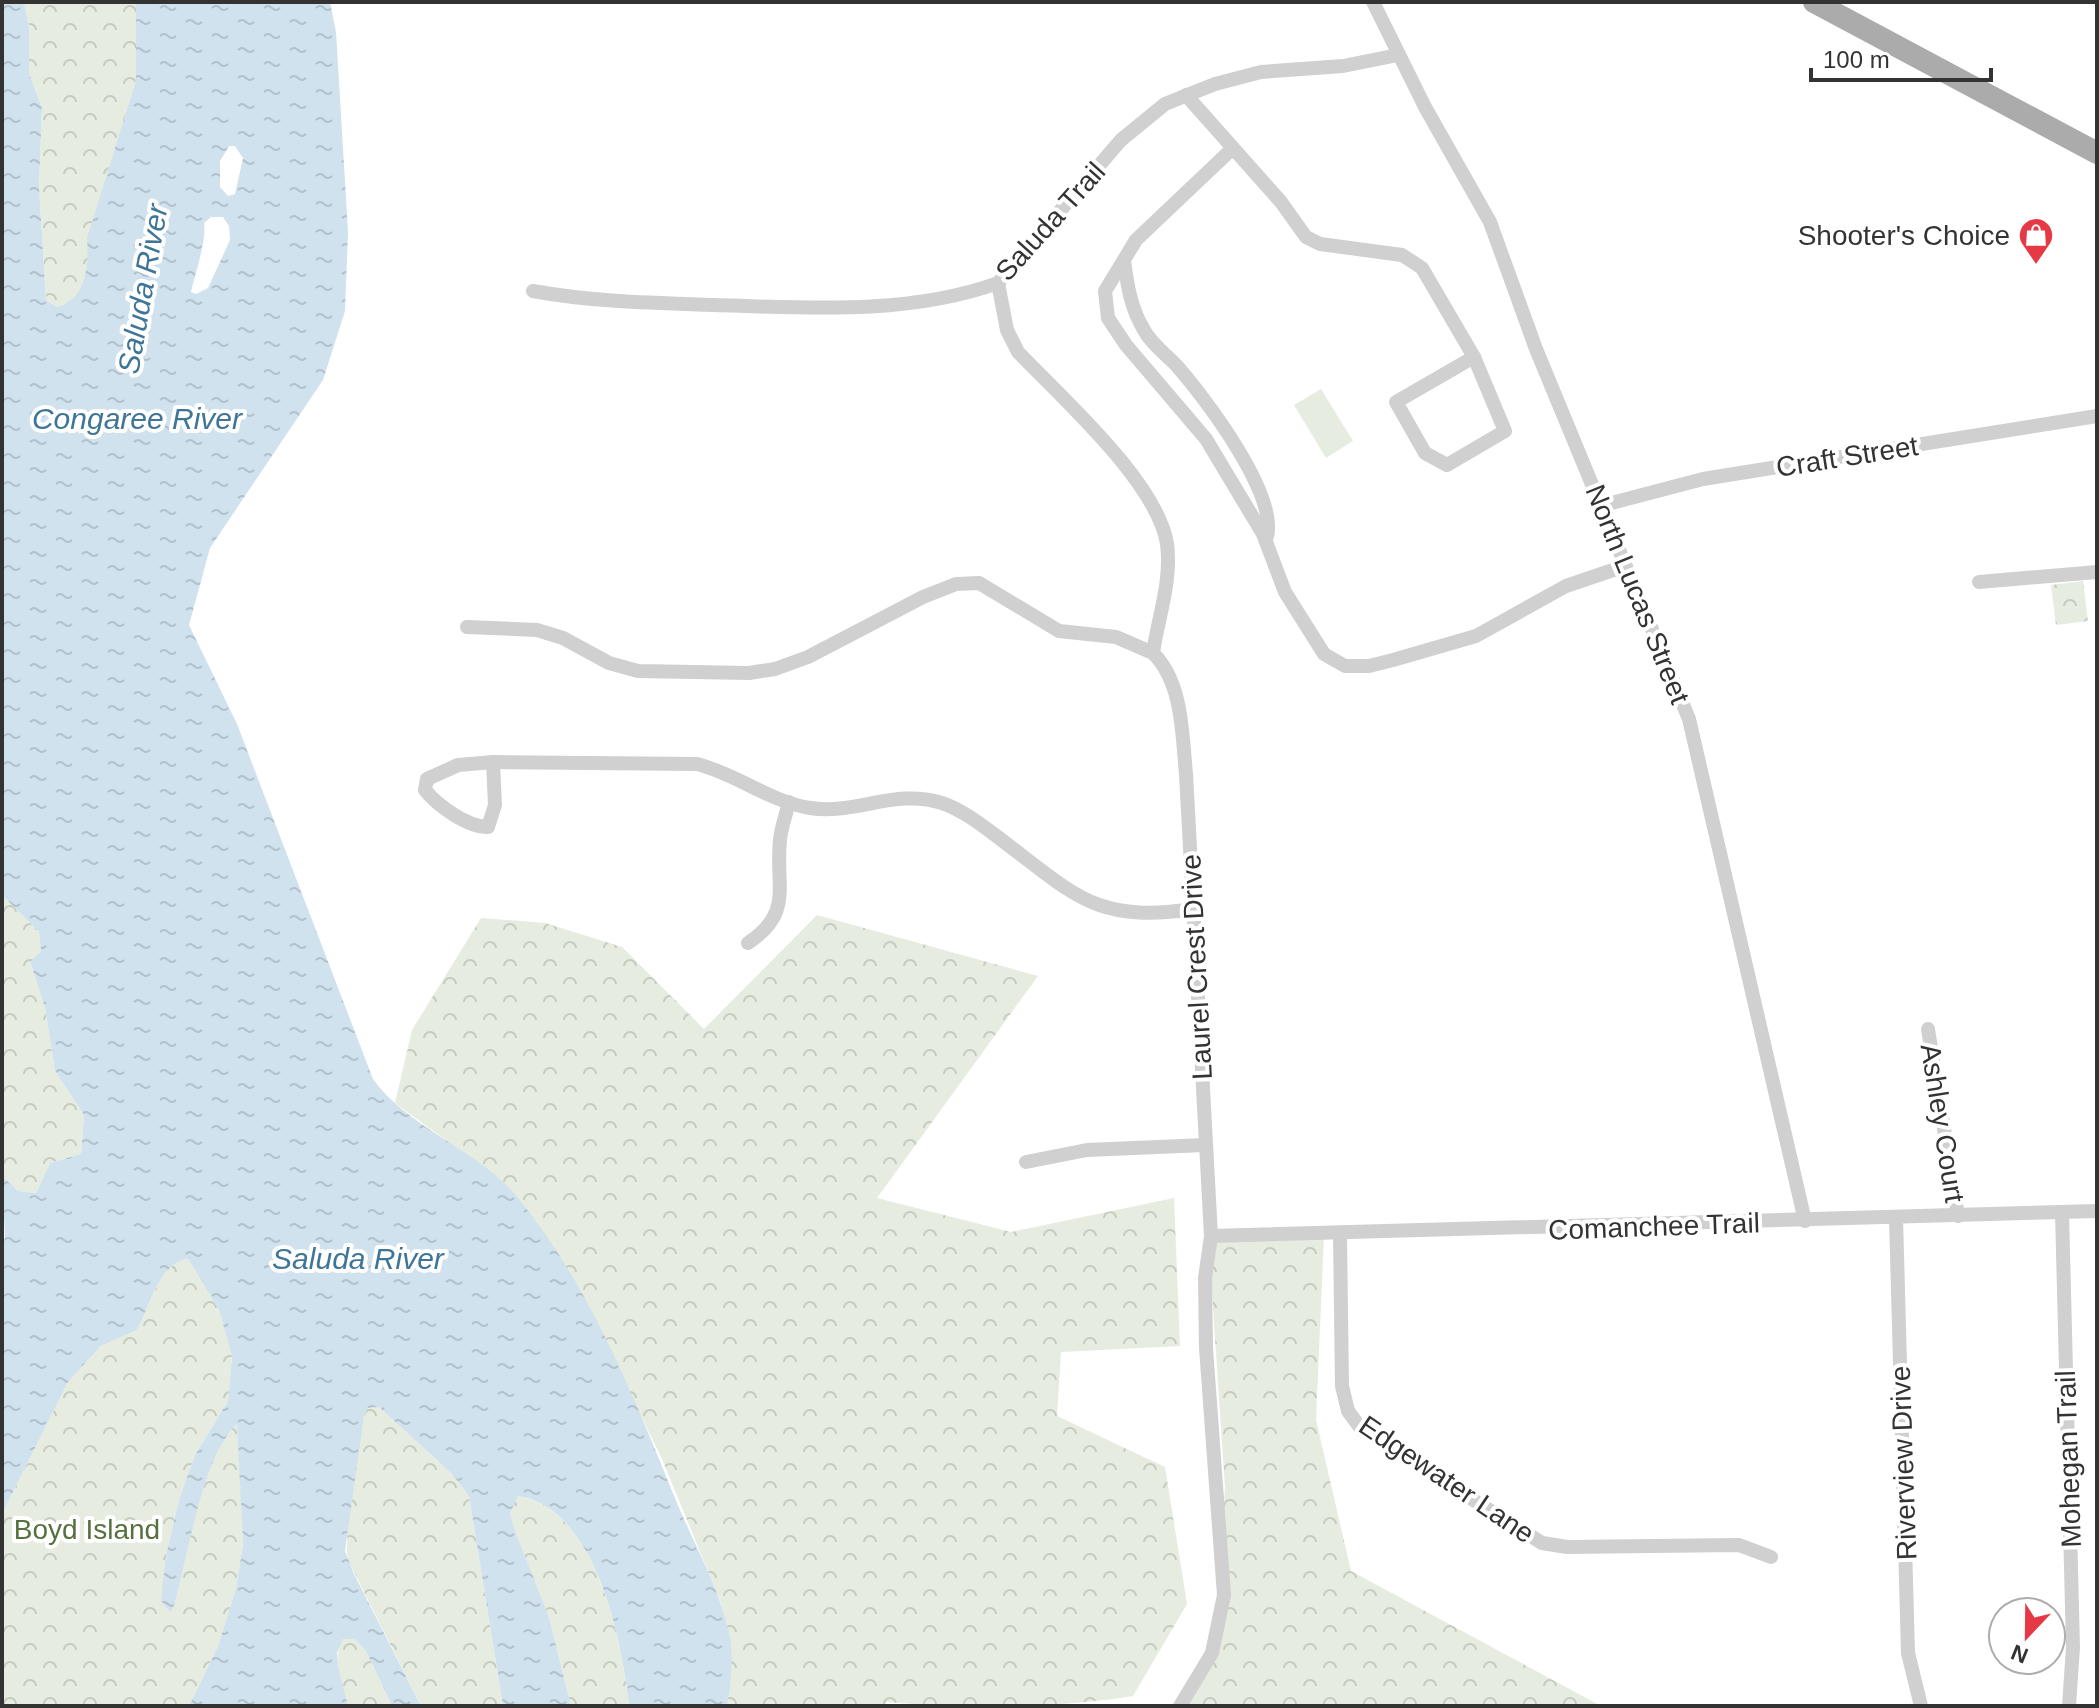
<svg xmlns="http://www.w3.org/2000/svg" width="2099" height="1708" font-family="Helvetica,sans-serif">
  <defs>
    <pattern id="forest-crowns" width="20" height="18" patternUnits="userSpaceOnUse" patternTransform="scale(2)"><rect width="20" height="18" fill="#e6ecdf"/><path d="M2 6a3 3 0 1 1 6 0M12 15a3 3 0 1 1 6 0" fill="none" stroke="#c6cbc0"/></pattern>
    <pattern id="water-ripples" width="26" height="14" patternUnits="userSpaceOnUse" patternTransform="scale(2)"><rect width="26" height="14" fill="#cfe2ee"/><path d="M2 4q2-2 4 0t4 0M15 11q2-2 4 0t4 0" fill="none" stroke="#b2c2cd"/></pattern>
  </defs>
  <rect width="100%" height="100%" fill="#fff"/>
  <!-- grass -->
  <path fill="#e6ecdf" d="M1321 389 1353 441 1326 458 1294 405Z"/>
  <!-- forest -->
  <g fill="url(#forest-crowns)">
    <path d="M24 2H136V80L88 237C89 264 87 298 57 307L46 300 39 186 42 108 29 73V26Z"/>
    <path d="M2083 581 2088 621 2056 625 2051 585Z"/>
    <path d="M2 895 39 932 41 951 30 963 45 1008 55 1071 84 1115 81 1154 50 1163 36 1193 18 1191 2 1176Z"/>
    <path d="M817 915 1038 976 877 1198 1011 1232 1174 1198 1180 1346 1061 1352 1057 1416 1165 1467 1187 1604 1133 1696C1065 1708 957 1708 887 1702L883 1706H727L731 1649 721 1603 662 1459 579 1288 533 1218 499 1179 395 1103 412 1030 481 918 545 923 622 947 704 1029Z"/>
    <path d="M1208 1233 1324 1236 1316 1420 1351 1571 1601 1706H1176L1217 1639 1225 1487Z"/>
    <path d="M188 1259 219 1310 232 1355 228 1401 195 1455 179 1500 166 1555 174 1606C188 1557 200 1458 238 1423L243 1544 236 1588 218 1646 189 1706H2V1514L68 1382 101 1346 137 1330C149 1309 159 1262 188 1259Z"/>
    <path d="M379 1407 452 1474 469 1496 503 1706H421L348 1560C343 1541 358 1424 367 1408Z"/>
    <path d="M517 1496C596 1507 622 1641 629 1706H571L549 1617 514 1529 510 1513Z"/>
    <path d="M343 1639H354L366 1651 392 1706H348C341 1685 331 1660 343 1639Z"/>
  </g>
  <!-- water -->
  <path fill="url(#water-ripples)" fill-rule="evenodd" d="M2 2H24L29 26V73L42 108 39 186 46 300 57 307C87 298 89 264 87 238L136 80V2H330L336 32 348 232 345 311 323 380 210 548 189 625 237 724 373 1079C410 1130 478 1149 518 1198 590 1286 633 1395 675 1498 693 1543 719 1586 729 1633 734 1655 731 1684 727 1706H629C622 1640 596 1508 518 1496L510 1513 514 1528 549 1617 571 1706H503L469 1496 452 1474 379 1407 368 1408 364 1415 345 1551 354 1574 421 1706H392L366 1651 354 1639H343L337 1653 338 1667 348 1706H189L218 1646 236 1588 243 1544 237 1424C201 1458 188 1558 174 1606L170 1612 161 1601 166 1555 179 1500 195 1455 228 1401 232 1356 219 1310 188 1259C159 1262 149 1309 137 1330L101 1346 68 1382 2 1514V1247L5 1237 2 1176 18 1191 36 1193 50 1163 81 1154 84 1115 55 1071 45 1008 30 962 41 951 39 932 2 895ZM229 146H235L243 158 235 194 228 196 220 187V161ZM223 217 229 226 230 240 208 288 196 294 191 292C195 274 207 239 204 223L211 217Z"/>
  <g fill="none" stroke-linecap="round" stroke-linejoin="round">
    <!-- street -->
    <g stroke="#d0d0d0" stroke-width="14">
      <path d="M1373 2 1425 107 1490 222 1536 349 1689 719 1805 1221"/>
      <path d="M1186 95 1281 202 1306 237 1320 244 1402 255 1422 268 1474 357"/>
      <path d="M1233 148 1136 240 1105 291 1108 318 1126 345 1206 439 1263 534 1285 592 1324 654 1345 666H1369L1393 660 1476 636 1566 586 1625 566"/>
      <path d="M1124 260C1127 284 1131 309 1144 330 1151 344 1167 355 1177 366 1205 398 1282 499 1266 540"/>
      <path d="M998 283 1007 330 1018 352C1061 397 1158 483 1167 544 1172 581 1158 618 1153 653 1183 683 1182 734 1186 774L1211 1236 1205 1278 1206 1348 1224 1595 1212 1653 1180 1706"/>
      <path d="M533 291C593 302 654 303 715 305 809 308 909 315 998 283L1121 140 1165 104 1215 84 1261 72 1343 66 1398 55"/>
      <path d="M1474 357 1505 431 1447 465 1425 453 1396 402Z"/>
      <path d="M1600 506 1703 479 2097 416"/>
      <path d="M1979 582 2097 572"/>
      <path d="M467 627 537 630 563 638 609 663 638 671 749 673 775 669 808 657 923 597 956 584 979 583 1059 631 1116 637 1153 653"/>
      <path d="M493 762 697 764C737 774 768 801 810 808 855 815 896 788 942 803 965 811 984 827 1003 841 1077 897 1097 923 1194 909"/>
      <path d="M493 762 495 805 488 827C467 827 438 806 425 790L427 779 458 765Z"/>
      <path d="M748 943C794 912 775 887 780 840 781 828 786 815 789 802"/>
      <path d="M1928 1029 1958 1216"/>
      <path d="M1026 1162 1087 1150 1205 1145"/>
      <path d="M2062 1212 2073 1647 2069 1706"/>
      <path d="M1896 1218 1908 1653 1921 1706"/>
      <path d="M1340 1234 1342 1386 1348 1411 1362 1430 1542 1543 1567 1547 1739 1545 1771 1557"/>
      <path d="M1211 1236 2097 1211"/>
    </g>
    <!-- primary -->
    <path stroke="#ababab" stroke-width="22" d="M1814 2 2097 153"/>
  </g>
  <!-- icons -->
  <defs>
    <g id="shop-pin" transform="scale(1.8)"><path d="M0 17L-7.5 6A9.5 9.5 0 1 1 7.5 6Z" fill="#e63946" stroke="#fff"/><path d="M-5-2.5h2.3a2.7 3.5 0 0 1 5.4 0H5L5.5 6h-11ZM-1.5-2.5h3a1.5 2.3 0 0 0-3 0Z" fill="#fff"/></g>
  </defs>
  <g fill-rule="evenodd">
    <use href="#shop-pin" x="2036" y="235"/>
  </g>
  <g text-anchor="middle" stroke-width="8" stroke-linejoin="round" paint-order="stroke">
    <!-- street labels -->
    <g font-size="28" fill="#333" stroke="#fff">
      <text transform="translate(1050 221) rotate(-48)" y="10">Saluda Trail</text>
      <text transform="translate(1847 456) rotate(-9)" y="10">Craft Street</text>
      <text transform="translate(1638 594) rotate(68)" y="10">North Lucas Street</text>
      <text transform="translate(1196 967) rotate(-93)" y="10">Laurel Crest Drive</text>
      <text transform="translate(1943 1123) rotate(81)" y="10">Ashley Court</text>
      <text transform="translate(1654 1226) rotate(-2)" y="10">Comanchee Trail</text>
      <text transform="translate(2068 1459) rotate(-92)" y="10">Mohegan Trail</text>
      <text transform="translate(1903 1463) rotate(-92)" y="10">Riverview Drive</text>
      <text transform="translate(1447 1479) rotate(34)" y="10">Edgewater Lane</text>
    </g>
    <!-- poi labels -->
    <g font-size="28" fill="#333" stroke="#fff" text-anchor="end">
      <text x="2010" y="245">Shooter's Choice</text>
    </g>
    <!-- park labels -->
    <g font-size="28" fill="#56703f" stroke="#fff">
      <text x="87" y="1539">Boyd Island</text>
    </g>
    <!-- water labels -->
    <g font-size="30" font-style="italic" fill="#3f7597" stroke="#fff">
      <text transform="translate(143 289) rotate(-80)" y="10">Saluda River</text>
      <text x="137" y="429">Congaree River</text>
      <text x="358" y="1269">Saluda River</text>
    </g>
  </g>
  <!-- border -->
  <rect width="2099" height="1708" fill="none" stroke="#333333" stroke-width="8"/>
  <!-- north arrow -->
  <g transform="translate(2027 1636) rotate(202)"><circle r="38" fill="#ffffff" stroke="#adadad" stroke-width="2"/>
  <path d="M0-6L14 30L0 20L-14 30Z" fill="#e63946"/>
  <text y="-12" font-size="22" font-weight="bold" text-anchor="middle" fill="#333333">N</text>
  </g>
  <!-- scale -->
  <path d="M1811 68v12h180v-12" fill="none" stroke="#333333" stroke-width="4"/>
  <text x="1823" y="68" font-size="24" fill="#333333" stroke="#ffffff" stroke-width="6" paint-order="stroke">100 m</text>
</svg>
